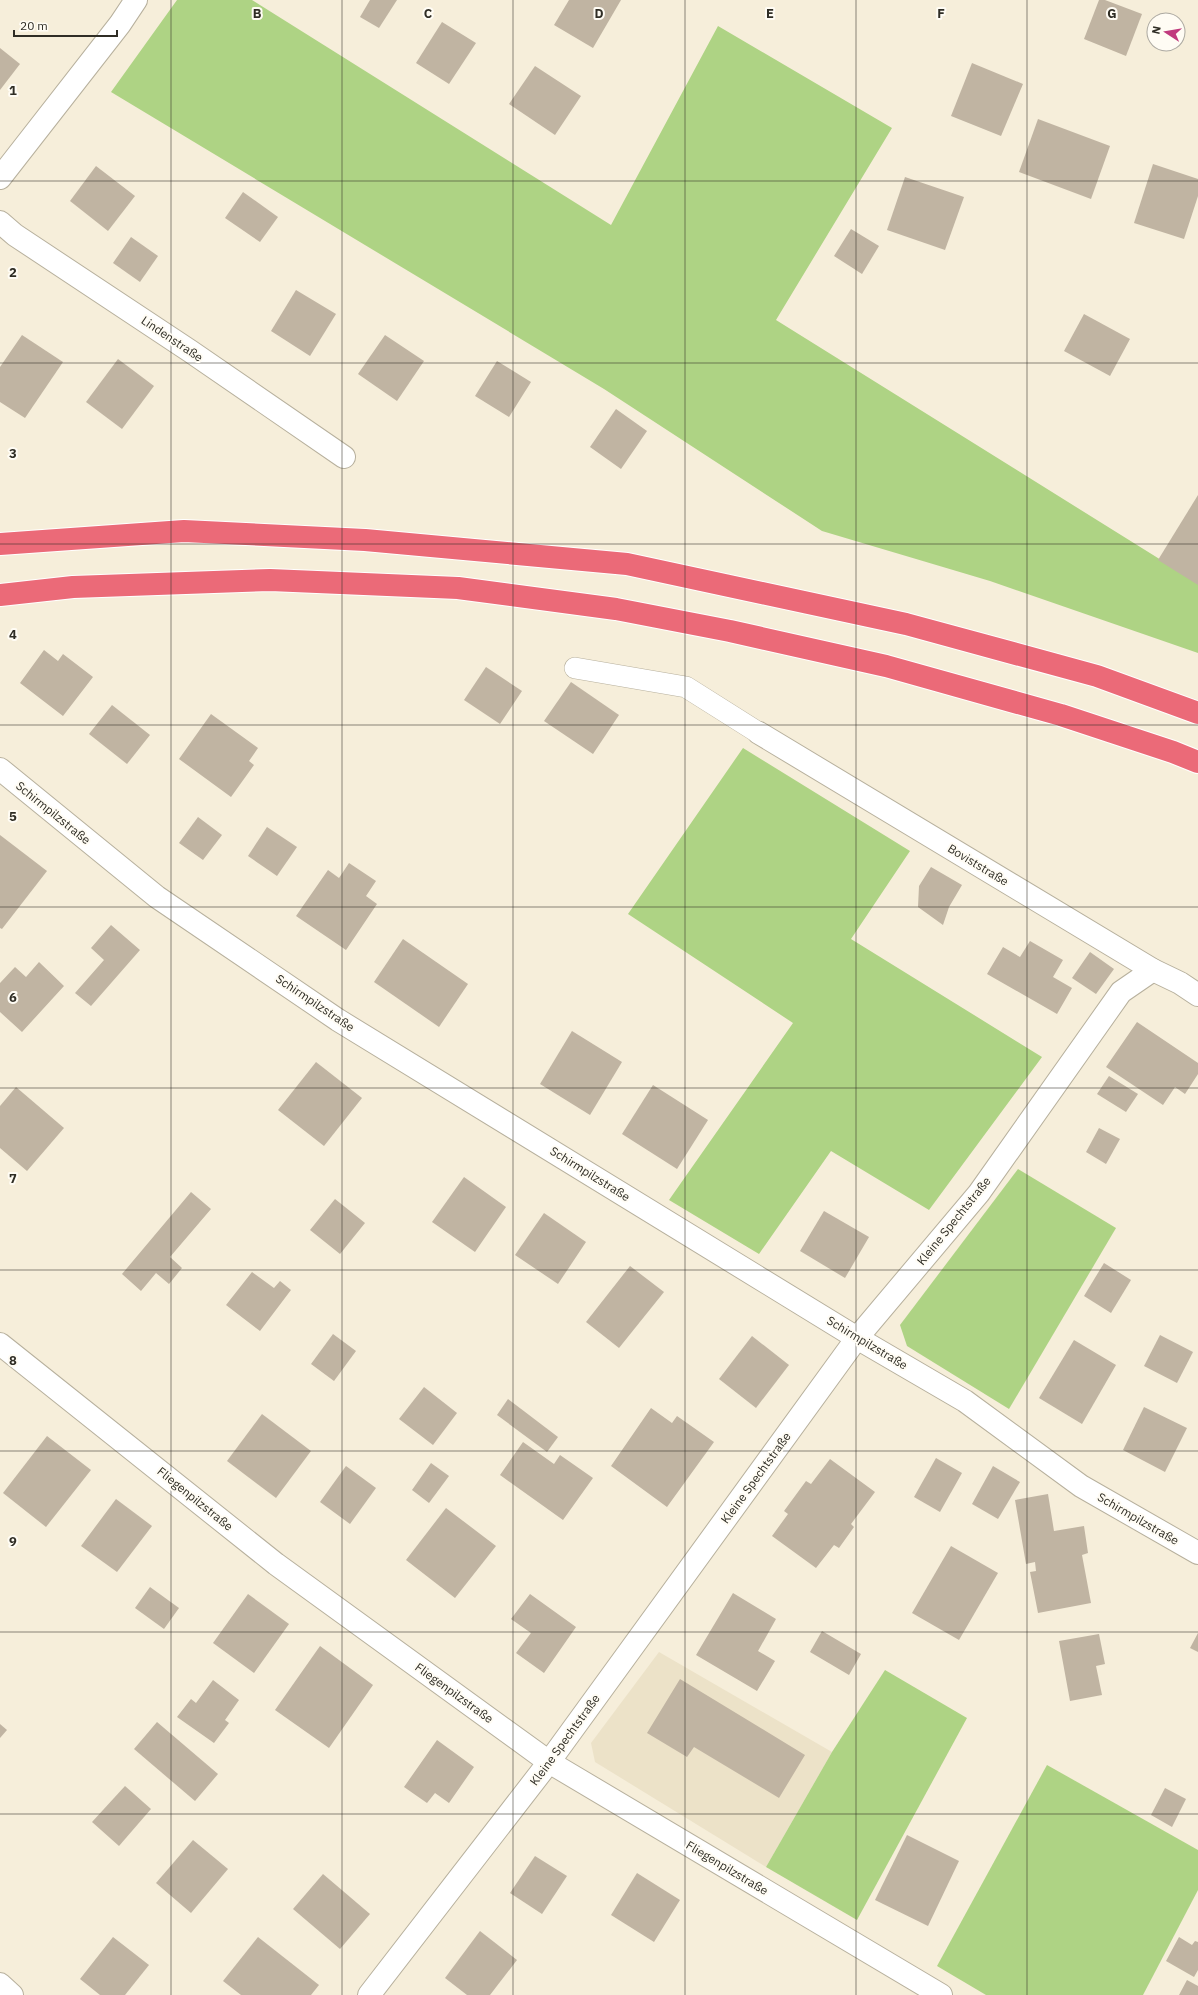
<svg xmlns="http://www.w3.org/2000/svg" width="1198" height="1995" font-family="'IBM Plex Sans',sans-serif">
  <rect width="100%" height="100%" fill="#f6eeda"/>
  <!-- built -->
  <path fill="#ece2c8" d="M659 1652 832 1752 766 1867 595 1762 591 1743Z"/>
  <!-- green -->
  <g fill="#aed384">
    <path d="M177 0H252L611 225 718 26 892 128 776 320 1198 583V653L990 581 822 531 604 389 111 92Z"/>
    <path d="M743 748 910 851 851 939 1042 1057 929 1210 831 1151 759 1254 669 1200 793 1023 628 914Z"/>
    <path d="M1018 1169 1116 1228 1009 1409 907 1346 900 1325Z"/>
    <path d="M885 1670 967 1718 857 1920 766 1867 832 1752Z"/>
    <path d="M1047 1765 1198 1850V1890L1143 1995H986L937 1966Z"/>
  </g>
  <!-- building -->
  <g fill="#c0b4a2">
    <path d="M370 0H397L379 28 360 17Z"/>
    <path d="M569 0H621L593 48 554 25Z"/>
    <path d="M1099 0H1105L1142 14 1126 56 1084 39Z"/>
    <path d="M442 22 476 43 449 84 416 63Z"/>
    <path d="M0 48 20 64 0 90Z"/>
    <path d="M972 63 1023 84 1001 136 951 116Z"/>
    <path d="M535 66 581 96 555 135 509 104Z"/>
    <path d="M1038 119 1110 146 1091 199 1019 172Z"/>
    <path d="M1153 164 1198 179V196L1184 239 1134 223Z"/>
    <path d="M96 166 135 196 108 231 70 201Z"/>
    <path d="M905 177 964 197 945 250 887 230Z"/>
    <path d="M243 192 278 217 260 242 225 218Z"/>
    <path d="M851 229 879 246 862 274 834 256Z"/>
    <path d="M131 237 158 256 140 282 113 263Z"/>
    <path d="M296 290 336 314 310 356 271 331Z"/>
    <path d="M1084 314 1130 339 1110 376 1064 351Z"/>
    <path d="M22 335 63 362 25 418 0 402V367Z"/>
    <path d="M385 335 424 361 397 401 358 374Z"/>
    <path d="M118 359 154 386 122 429 86 402Z"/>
    <path d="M497 361 531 382 509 417 475 396Z"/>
    <path d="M616 409 647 431 621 469 590 447Z"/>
    <path d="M1198 495V585L1158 560Z"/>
    <path d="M44 650 58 661 63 654 93 677 63 716 20 683Z"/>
    <path d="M486 667 522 691 500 724 464 700Z"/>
    <path d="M571 682 619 715 593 754 544 721Z"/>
    <path d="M112 705 150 735 127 764 89 734Z"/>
    <path d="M211 714 258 748 249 761 254 765 231 797 179 759Z"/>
    <path d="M198 817 222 835 203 860 179 843Z"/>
    <path d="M267 827 297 847 277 876 248 856Z"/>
    <path d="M0 835 47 871 2 929 0 928Z"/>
    <path d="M349 863 376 881 366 896 377 904 346 950 296 916 328 870 339 878Z"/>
    <path d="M931 867 962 885 949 907 943 925 918 907 919 886Z"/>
    <path d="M111 925 140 950 91 1006 75 993 104 960 91 948Z"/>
    <path d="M403 939 468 984 439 1027 374 982Z"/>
    <path d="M1030 941 1063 960 1053 977 1072 988 1057 1014 987 974 1003 947 1020 957Z"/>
    <path d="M1090 952 1114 969 1096 994 1072 978Z"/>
    <path d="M39 962 64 986 22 1032 0 1012V983L15 967 26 977Z"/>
    <path d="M1137 1022 1198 1063V1074L1185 1094 1175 1087 1163 1105 1106 1067Z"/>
    <path d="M572 1031 622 1062 590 1115 540 1084Z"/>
    <path d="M316 1062 362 1098 324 1146 278 1110Z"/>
    <path d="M1109 1076 1138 1094 1126 1112 1097 1094Z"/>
    <path d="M653 1085 708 1120 677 1169 622 1134Z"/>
    <path d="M16 1087 64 1128 27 1171 0 1148V1106Z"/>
    <path d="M1099 1128 1120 1139 1106 1164 1086 1152Z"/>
    <path d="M464 1177 506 1207 475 1252 432 1222Z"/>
    <path d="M191 1192 211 1209 170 1257 182 1268 169 1284 156 1273 141 1291 122 1274Z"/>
    <path d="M335 1199 365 1223 340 1254 310 1230Z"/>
    <path d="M824 1211 869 1237 845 1278 800 1251Z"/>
    <path d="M544 1213 586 1242 558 1284 515 1255Z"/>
    <path d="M1104 1263 1131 1280 1111 1313 1084 1296Z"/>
    <path d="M630 1266 664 1292 619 1348 586 1322Z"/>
    <path d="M252 1272 274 1288 280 1281 291 1290 260 1331 226 1305Z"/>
    <path d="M333 1334 356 1351 334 1381 311 1364Z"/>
    <path d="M1160 1335 1193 1352 1177 1383 1144 1366Z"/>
    <path d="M752 1336 789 1365 756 1408 719 1379Z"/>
    <path d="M1074 1340 1116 1365 1082 1424 1039 1398Z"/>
    <path d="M424 1387 457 1413 433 1445 399 1419Z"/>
    <path d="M508 1399 558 1437 547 1452 497 1415Z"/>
    <path d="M1144 1407 1187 1428 1165 1472 1123 1450Z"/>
    <path d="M651 1408 672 1423 677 1416 714 1442 667 1507 611 1466Z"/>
    <path d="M262 1414 311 1451 276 1498 227 1461Z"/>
    <path d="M47 1436 91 1470 46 1527 3 1493Z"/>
    <path d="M523 1442 554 1464 560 1455 593 1478 563 1520 500 1475Z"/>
    <path d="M936 1458 962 1473 940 1512 914 1497Z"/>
    <path d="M830 1459 875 1492 851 1524 854 1527 839 1548 834 1545 816 1568 772 1536 788 1514 784 1511 806 1481 811 1484Z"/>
    <path d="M431 1463 449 1476 429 1503 412 1490Z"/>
    <path d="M346 1466 376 1488 350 1524 320 1502Z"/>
    <path d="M993 1466 1020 1482 998 1519 972 1504Z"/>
    <path d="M1048 1494 1054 1531 1084 1526 1088 1553 1082 1555 1091 1603 1038 1613 1030 1572 1036 1571 1035 1562 1026 1564 1015 1500Z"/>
    <path d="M116 1499 152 1526 117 1572 81 1546Z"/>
    <path d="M446 1508 496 1546 455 1598 406 1560Z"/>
    <path d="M951 1546 998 1573 959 1640 912 1613Z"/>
    <path d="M150 1587 179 1608 164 1629 135 1608Z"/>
    <path d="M733 1593 776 1619 758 1651 775 1661 757 1691 696 1655Z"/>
    <path d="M248 1594 289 1624 254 1673 213 1643Z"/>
    <path d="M530 1594 576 1627 544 1673 516 1653 531 1633 511 1619Z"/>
    <path d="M822 1631 861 1654 849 1675 810 1652Z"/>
    <path d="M1198 1633V1652L1190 1648Z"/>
    <path d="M1099 1634 1105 1664 1096 1666 1102 1695 1070 1701 1059 1641Z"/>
    <path d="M320 1646 373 1685 329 1748 275 1710Z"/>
    <path d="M680 1679 805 1755 779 1798 694 1747 687 1757 647 1733Z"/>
    <path d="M213 1680 239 1700 225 1720 229 1723 214 1743 177 1717 191 1699 196 1703Z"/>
    <path d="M157 1722 218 1774 195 1801 134 1749Z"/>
    <path d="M0 1724 7 1730 0 1738Z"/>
    <path d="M437 1740 474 1767 449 1803 435 1793 427 1803 404 1787Z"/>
    <path d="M125 1786 151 1809 119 1846 92 1822Z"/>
    <path d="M1165 1788 1186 1799 1172 1827 1151 1815Z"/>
    <path d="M907 1835 959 1861 928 1926 875 1900Z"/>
    <path d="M193 1840 228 1869 191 1913 156 1883Z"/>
    <path d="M535 1856 567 1876 542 1914 510 1893Z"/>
    <path d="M637 1873 680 1900 654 1942 611 1915Z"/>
    <path d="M323 1874 370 1914 340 1949 293 1909Z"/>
    <path d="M480 1931 517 1960 490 1995H467L445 1978Z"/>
    <path d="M113 1937 149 1965 125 1995H100L80 1979Z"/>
    <path d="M258 1937 319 1985 311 1995H241L223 1981Z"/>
    <path d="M1179 1937 1192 1945 1195 1941 1198 1942V1970L1194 1977 1166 1961Z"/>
    <path d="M1187 1980 1198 1986V1995H1179Z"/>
  </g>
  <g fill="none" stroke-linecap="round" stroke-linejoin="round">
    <!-- lane casing -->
    <g stroke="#b7b09d" stroke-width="22">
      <path id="lane" d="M575 668 686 687 759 733"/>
    </g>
    <!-- street casing -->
    <g stroke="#b7b09d" stroke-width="24">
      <g id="street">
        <path d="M0 178 120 24 136 0"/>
        <path d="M0 222 15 235 190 351 344 457"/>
        <path d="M759 733 1153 970 1180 983 1198 995"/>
        <path d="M0 769 157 897 338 1020 857 1338 965 1401 1081 1486 1198 1553"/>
        <path d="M0 1344 276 1564 549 1762 941 1995"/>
        <path d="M0 1984 12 1995"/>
        <path d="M369 1995 549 1762 857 1338 979 1193 1121 992 1153 970"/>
      </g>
    </g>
    <!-- highway casing -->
    <g stroke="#fff" stroke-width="24">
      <g id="highway">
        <path d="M0 544 184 531 365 540 627 564 906 624 1097 676 1198 713"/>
        <path d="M0 595 73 587 270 580 458 588 616 609 730 631 886 666 1061 715 1173 752 1198 762"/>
      </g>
    </g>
    <!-- lane -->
    <use href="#lane" stroke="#fff" stroke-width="21"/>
    <!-- street -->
    <use href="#street" stroke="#fff" stroke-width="22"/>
    <!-- highway -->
    <use href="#highway" stroke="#eb6a78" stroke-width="22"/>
  </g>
  <!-- grid -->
  <path fill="none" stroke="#2f2d25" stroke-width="1" stroke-opacity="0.55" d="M171 0V1995M342 0V1995M513 0V1995M685 0V1995M856 0V1995M1027 0V1995M0 181H1198M0 363H1198M0 544H1198M0 725H1198M0 907H1198M0 1088H1198M0 1270H1198M0 1451H1198M0 1632H1198M0 1814H1198"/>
  <g text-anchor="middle" stroke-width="4" stroke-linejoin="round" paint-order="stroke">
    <!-- street labels -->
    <g font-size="12" fill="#2f2d25" stroke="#fffcf4">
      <text transform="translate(172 339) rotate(34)" y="4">Lindenstraße</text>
      <text transform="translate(53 813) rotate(39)" y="4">Schirmpilzstraße</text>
      <text transform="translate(978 865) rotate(31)" y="4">Boviststraße</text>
      <text transform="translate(315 1003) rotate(34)" y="4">Schirmpilzstraße</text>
      <text transform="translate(590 1174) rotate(32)" y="4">Schirmpilzstraße</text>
      <text transform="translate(954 1221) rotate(-51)" y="4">Kleine Spechtstraße</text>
      <text transform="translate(867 1343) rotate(31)" y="4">Schirmpilzstraße</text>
      <text transform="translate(756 1478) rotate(-54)" y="4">Kleine Spechtstraße</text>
      <text transform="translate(195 1499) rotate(39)" y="4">Fliegenpilzstraße</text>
      <text transform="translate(1138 1519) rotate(30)" y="4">Schirmpilzstraße</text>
      <text transform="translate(454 1693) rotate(36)" y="4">Fliegenpilzstraße</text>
      <text transform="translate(565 1740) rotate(-54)" y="4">Kleine Spechtstraße</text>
      <text transform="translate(727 1868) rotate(31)" y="4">Fliegenpilzstraße</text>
    </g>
  </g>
  <g font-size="13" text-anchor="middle" font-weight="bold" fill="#2f2d25" stroke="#fffcf4" stroke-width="4" stroke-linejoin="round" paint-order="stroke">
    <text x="257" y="18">B</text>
    <text x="428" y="18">C</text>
    <text x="599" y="18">D</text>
    <text x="770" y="18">E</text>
    <text x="941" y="18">F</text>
    <text x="1112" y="18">G</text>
    <text x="13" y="95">1</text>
    <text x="13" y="277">2</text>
    <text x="13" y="458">3</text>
    <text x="13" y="639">4</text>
    <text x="13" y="821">5</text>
    <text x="13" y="1002">6</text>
    <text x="13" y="1183">7</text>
    <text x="13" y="1365">8</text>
    <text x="13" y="1546">9</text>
  </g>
  <!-- north arrow -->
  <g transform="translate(1166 32) rotate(282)"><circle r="19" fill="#fffcf4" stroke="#aca9a1"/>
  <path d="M0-3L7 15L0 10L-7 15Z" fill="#c03a7d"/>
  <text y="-6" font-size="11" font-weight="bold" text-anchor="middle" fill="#2f2d25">N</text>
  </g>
  <!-- scale -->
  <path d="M14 30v6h103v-6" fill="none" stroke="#2f2d25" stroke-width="2"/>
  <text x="20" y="30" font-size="12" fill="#2f2d25" stroke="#fffcf4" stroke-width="3" paint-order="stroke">20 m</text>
</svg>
